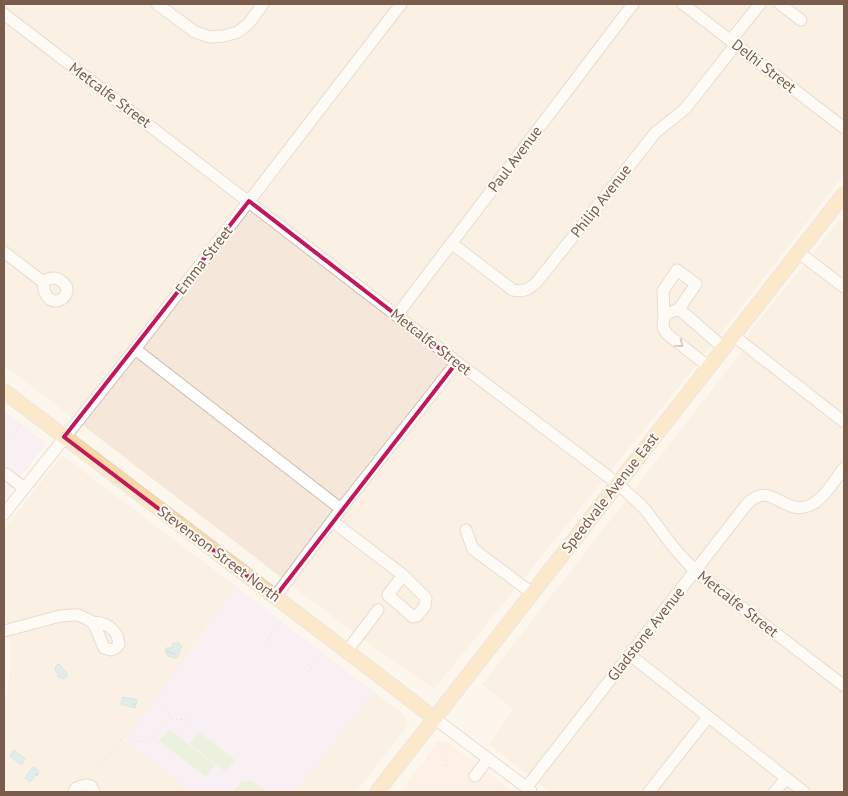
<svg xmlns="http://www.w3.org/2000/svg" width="848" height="796" font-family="'PT Sans',sans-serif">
  <defs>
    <pattern id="water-ripples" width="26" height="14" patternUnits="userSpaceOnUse" patternTransform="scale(1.25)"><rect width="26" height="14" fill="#bfe3e8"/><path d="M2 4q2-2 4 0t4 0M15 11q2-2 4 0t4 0" fill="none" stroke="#a0bbbe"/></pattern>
  </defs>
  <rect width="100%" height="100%" fill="#fdf6ec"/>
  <!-- residential -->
  <g fill="#f5e8da">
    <path d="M4 4H844V174L697 364 434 689 368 643 295 588 4 365Z"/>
    <path d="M840 219 844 222V792H550L489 744 514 709 482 685 740 354 749 335V333Z"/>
    <path d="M62 455 235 586 167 684 124 740 193 792H4V703L8 687 11 657 10 640 4 614V530Z"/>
    <path d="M374 692 404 715 406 718 407 722 405 729 356 792H296Z"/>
  </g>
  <!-- commercial -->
  <path fill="#fde8e0" d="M440 742 448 743 514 792H400L436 745Z"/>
  <!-- education -->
  <g fill="#f3e8fa">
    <path d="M4 411 46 443 4 498Z"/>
    <path d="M235 586 374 692 296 792H193L124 740 193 648 209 625 208 624Z"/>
  </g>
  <!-- pitch -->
  <g fill="#d8ecc9">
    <path d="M169 729 215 765 206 777 159 741Z"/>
    <path d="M199 732 235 760 226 772 190 744Z"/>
    <path d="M252 781 268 792H233L241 782Z"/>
  </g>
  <!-- water -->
  <g fill="url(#water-ripples)" stroke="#a5d3da">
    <path d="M173 643H179L182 647 179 651V655L176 658 168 656 165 650 166 648H172Z"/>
    <path d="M59 664 67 673 66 677 63 679 58 677V672H56L55 669 56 666Z"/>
    <path d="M123 697 137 700 135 708 121 704Z"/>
    <path d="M14 750 25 759 21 765 10 756Z"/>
    <path d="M33 767 39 771 38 772 39 773 37 776 36 775 31 781H29L25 778Z"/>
  </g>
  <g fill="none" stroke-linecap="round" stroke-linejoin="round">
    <!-- minor casing -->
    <g stroke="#d1beb0" stroke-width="13">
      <g id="minor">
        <path d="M157 4 195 32 210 37 224 36 238 32 249 23 263 4"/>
        <path d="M683 4 844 128"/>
        <path d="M780 4 801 20"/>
        <path d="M4 14 457 362 618 484 644 508 674 548 695 571 844 686"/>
        <path d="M731 40 760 4"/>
        <path d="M451 243 513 290C524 292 528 290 537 282L656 132 685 109 736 44"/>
        <path d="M4 252 43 282C45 318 81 294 61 281 55 276 49 278 43 282"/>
        <path d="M798 252 844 287"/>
        <path d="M679 309 725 349"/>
        <path d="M397 315 633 4"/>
        <path d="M664 315 679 309 696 284 677 270 663 291 664 315 663 327 667 334 709 367"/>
        <path d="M734 336 844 422"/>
        <path d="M135 349 341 509"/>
        <path d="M6 474 24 488"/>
        <path d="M4 514 135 349 401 4"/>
        <path d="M332 521 399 572 403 575 426 598 425 606 417 616 413 617 388 595 403 575"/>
        <path d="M466 530 473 549 532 593"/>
        <path d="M275 597 341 509 457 362"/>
        <path d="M4 631 60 616 72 615H78L87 619 92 622 96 628 104 648 111 650 116 648 119 644C118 629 105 622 92 622"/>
        <path d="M347 651 378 610"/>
        <path d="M630 655 804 792"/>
        <path d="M434 718 531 791"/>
        <path d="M475 776 488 759"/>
        <path d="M526 788 747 504C766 485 775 502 794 507 801 509 810 506 816 502 827 494 836 478 844 468"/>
        <path d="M74 792 76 788 85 785 91 786 94 792"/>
        <path d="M649 792 708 717"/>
        <path d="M775 792 786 778"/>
      </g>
    </g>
    <!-- major casing -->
    <g stroke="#dad1cd" stroke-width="16">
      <g id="major">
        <path d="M4 391 373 671 434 718"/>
        <path d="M377 792 844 194"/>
      </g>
    </g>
    <!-- path -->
    <g stroke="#d9b8a5" stroke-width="1" stroke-dasharray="1 4" stroke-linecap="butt">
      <path d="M18 14 26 4"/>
      <path d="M841 271 844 267"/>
      <path d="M20 427 22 424"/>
      <path d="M14 435 18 430"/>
      <path d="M265 643 284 618"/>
      <path d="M308 672 326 649"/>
      <path d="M171 719 187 720 191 717"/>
      <path d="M437 743 447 759 444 766"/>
      <path d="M93 776 121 740 124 737C130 738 137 742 143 742 152 741 164 725 170 718L169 713 164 707"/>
    </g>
    <!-- minor -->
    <use href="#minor" stroke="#fff" stroke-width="11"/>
    <!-- major -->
    <use href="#major" stroke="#fbd9a5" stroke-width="14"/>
  </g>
  <!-- one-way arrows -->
  <defs><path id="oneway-chevron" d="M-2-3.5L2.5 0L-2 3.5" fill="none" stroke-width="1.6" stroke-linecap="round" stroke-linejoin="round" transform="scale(1.25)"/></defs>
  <use stroke="#af9d94" href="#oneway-chevron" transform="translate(680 344) rotate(38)"/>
  <!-- marked area -->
  <path d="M0 0H848V796H0ZM249 201 457 362 275 597 64 437Z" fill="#fdf6ec" fill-opacity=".55" fill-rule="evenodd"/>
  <path fill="none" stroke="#c2185b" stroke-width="4" stroke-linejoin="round" d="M249 201 457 362 275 597 64 437Z"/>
  <g text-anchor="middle" stroke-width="4" stroke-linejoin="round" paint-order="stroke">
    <!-- street labels -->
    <g font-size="15" fill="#7a5c4d" stroke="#fffaf3">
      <text transform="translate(764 66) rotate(38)" y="5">Delhi Street</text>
      <text transform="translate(110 95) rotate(37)" y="5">Metcalfe Street</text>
      <text transform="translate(515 159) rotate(-53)" y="5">Paul Avenue</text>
      <text transform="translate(601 201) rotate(-52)" y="5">Philip Avenue</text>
      <text transform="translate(204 260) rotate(-52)" y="5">Emma Street</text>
      <text transform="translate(431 342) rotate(38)" y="5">Metcalfe Street</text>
      <text transform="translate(610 493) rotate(-52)" y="5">Speedvale Avenue East</text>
      <text transform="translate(219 554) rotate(37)" y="5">Stevenson Street North</text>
      <text transform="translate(738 604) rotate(38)" y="5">Metcalfe Street</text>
      <text transform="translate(646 634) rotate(-52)" y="5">Gladstone Avenue</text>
    </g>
  </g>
  <!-- border -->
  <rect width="848" height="796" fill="none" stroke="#7a5c4d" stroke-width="10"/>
</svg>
